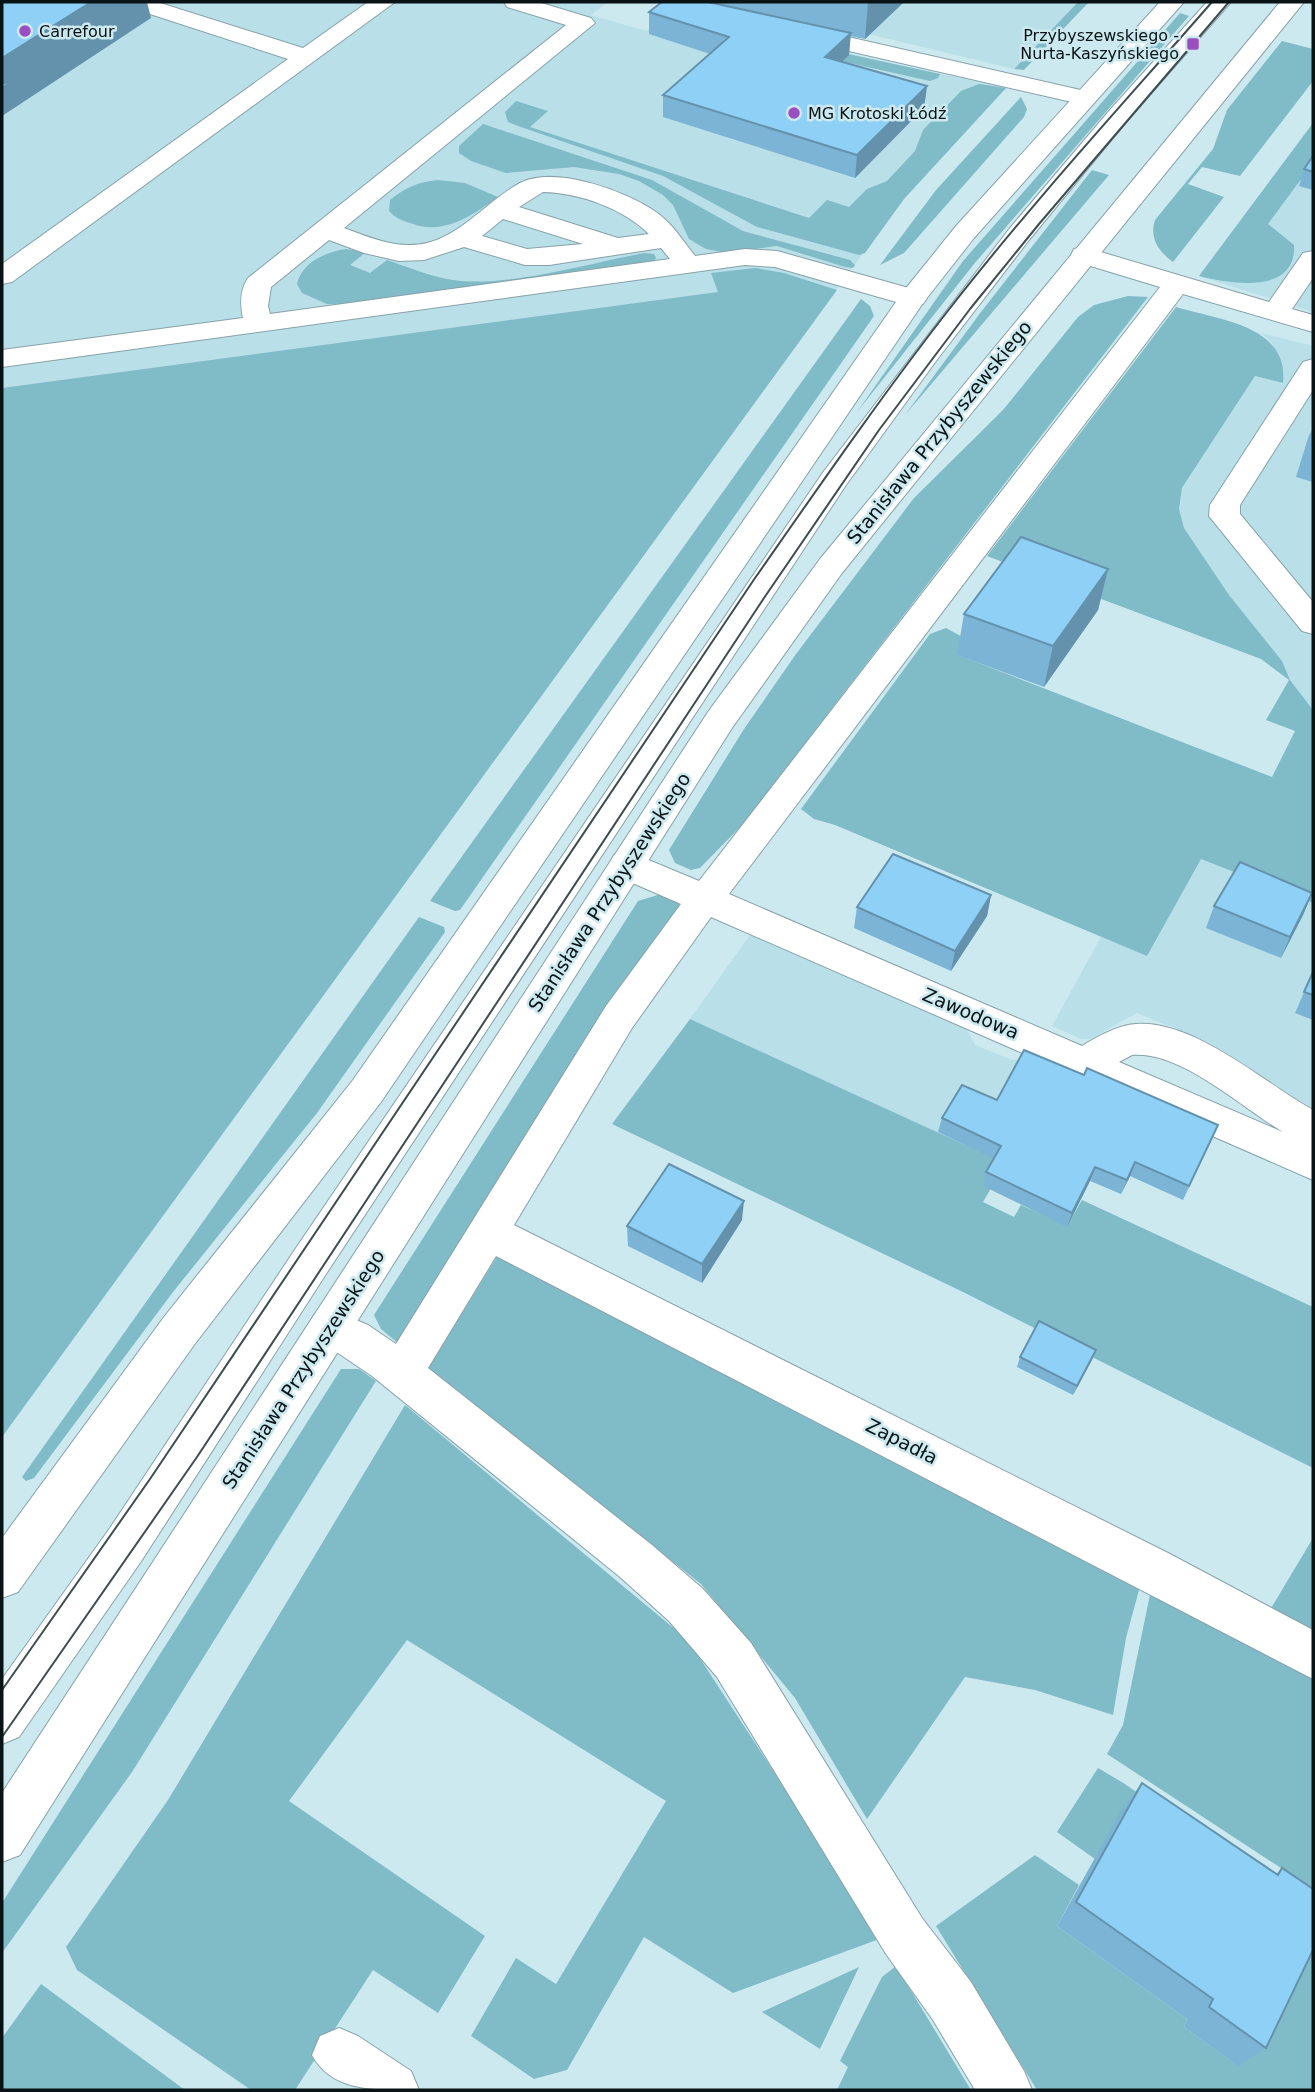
<svg xmlns="http://www.w3.org/2000/svg" width="1315" height="2092" font-family="'DejaVu Sans',sans-serif">
  <rect width="100%" height="100%" fill="#cce9f0"/>
  <!-- built -->
  <g fill="#b9dfe8">
    <path d="M2 2H608L591 15 646 31 667 14 1006 88 904 199 816 316 2 388Z"/>
    <path d="M735 2H1078L1014 69Z"/>
    <path d="M1313 123V312L1199 276Z"/>
    <path d="M1261 333 1313 346V710L1290 680 1282 661 1229 595 1184 528 1179 509 1182 489 1255 376 1282 383 1273 344Z"/>
    <path d="M1201 859 1313 903V1109L1209 1042 1137 1013 1090 1039H1081L1052 1026 1101 937 1147 955Z"/>
    <path d="M750 935 964 1024 975 1045 1012 1060 1038 1056 1030 1175 690 1019Z"/>
  </g>
  <!-- green -->
  <g fill="#80bbc8">
    <path d="M1078 2H1089L1024 70 1014 69Z"/>
    <path d="M1180 13 1189 16 974 264 857 412 963 261Z"/>
    <path d="M711 24 940 74 938 78 930 81 710 32Z"/>
    <path d="M1282 41 1313 49V81L1240 176 1202 167 1188 184 1224 197 1173 262C1159 252 1149 238 1155 220L1213 149 1227 110Z"/>
    <path d="M979 84 1006 88 904 199 865 253 859 255 757 227 663 176 518 126 508 122 505 112 516 101 548 111 530 127 809 218 827 200 849 207 867 189 887 181 915 151 923 130 961 91Z"/>
    <path d="M1021 97 1027 109 1024 117 904 253 880 265 936 190Z"/>
    <path d="M1313 123V163L1268 224 1294 245C1297 295 1230 284 1199 276Z"/>
    <path d="M483 124 652 180 743 231 850 260 855 265 853 268 845 267 777 246 727 253 706 249 689 239 673 205 663 195 639 181 619 174 574 167 506 173 471 161 459 153V146Z"/>
    <path d="M1092 170 1109 175 905 415 981 312Z"/>
    <path d="M438 180 465 183 498 197C472 215 446 235 413 224 404 221 396 219 389 211L390 200C406 187 418 182 438 180Z"/>
    <path d="M346 249 366 252 350 265 370 273 387 260C408 267 431 277 453 280 505 288 591 263 644 253L654 254 656 258 654 261 343 304H327L302 293 297 284C302 262 326 252 346 249Z"/>
    <path d="M755 268 784 273 837 290 2 1437V388L718 292 711 273Z"/>
    <path d="M1128 296 1148 297 743 824 700 868 691 870 675 863 669 850 744 729 796 654 914 498 1003 410 1078 317 1094 305Z"/>
    <path d="M861 299 870 306 874 316 460 910 455 911 430 901Z"/>
    <path d="M1176 307C1219 320 1289 325 1283 383L1255 376 1182 488 1179 509 1184 528 1229 595 1282 661 1290 680 1313 710V903L1201 859 1147 956 835 825 814 819 801 809 930 634 946 628 968 640 958 655 1272 777 1295 731 1266 720 1289 680 1261 659 987 556Z"/>
    <path d="M661 894 683 902 611 998 399 1344 381 1329 374 1315 638 901Z"/>
    <path d="M419 917 444 927 445 932 317 1113 173 1292 34 1478 26 1481 22 1477Z"/>
    <path d="M690 1019 998 1160 990 1190 983 1202 1014 1217 1021 1205 1067 1226 1082 1200 1313 1307V1468L961 1291 612 1124Z"/>
    <path d="M498 1255 1142 1579 1126 1638 1113 1715 1035 1690 965 1677 867 1819 795 1698 701 1584 428 1368Z"/>
    <path d="M341 1369H359L376 1381 132 1772 2 1953V1903Z"/>
    <path d="M405 1405 688 1640 882 1938 733 1993 644 1937 567 2070 534 2079 471 2036 516 1958 556 1984 666 1801 407 1640 289 1801 485 1936 438 2013 373 1970 295 2090H251L77 1970 66 1947 168 1800Z"/>
    <path d="M1313 1538V1633L1270 1610Z"/>
    <path d="M1152 1585 1313 1676V1889L1107 1754 1123 1725Z"/>
    <path d="M1098 1768 1125 1784 1313 1917V2090H1037L936 1926 1035 1855 1079 1885 1057 1926 1187 2019 1184 2027 1237 2065 1095 1859 1057 1832Z"/>
    <path d="M896 1966 971 2090H837L848 2067 840 2061 882 1977Z"/>
    <path d="M859 1967 820 2049 762 2012Z"/>
    <path d="M41 1984 185 2090H2V2038Z"/>
  </g>
  <g fill="none" stroke-linecap="round" stroke-linejoin="round">
    <!-- minor casing -->
    <g stroke="#87a2a8" stroke-width="2">
      <g id="minor">
        <path d="M138 2H157L303 48 368 2H395L12 282 2 284V264L288 59 150 14 111 39H95L91 34 95 29Z"/>
        <path d="M504 2H538L591 18 595 23 344 228C371 238 398 250 427 243 463 234 488 200 520 183 555 165 626 191 656 212 672 223 683 241 695 256L745 249 777 251 923 292 927 298 923 304 913 306 903 304 775 267 745 265 2 367V350L243 318C240 304 240 290 248 278L566 25 507 7ZM543 192C580 193 622 208 649 234L618 238 519 207ZM503 219 583 244 527 249 482 236ZM329 240 364 253 399 261 424 260 464 247 525 265H549L661 248 670 259 270 314 268 306 271 287Z"/>
        <path d="M1207 2H1231L1126 122 1029 240 936 361 846 485 326 1274 142 1560 19 1737 2 1744V1679L110 1528 296 1248 824 471 1010 228 1109 111Z"/>
        <path d="M800 26 1085 91 1094 93 1097 98 1094 103 1085 105 792 38 788 33 792 28Z"/>
        <path d="M1084 247 1269 302 1303 253 1313 251V278L1292 309 1313 315V332L1183 294 729 894 1082 1046C1098 1036 1118 1025 1136 1024 1195 1020 1264 1083 1313 1110V1180L711 917 632 1028 514 1225 1168 1553 1313 1630V1679L496 1256 428 1368 652 1545 703 1589 751 1643 922 1918 971 1982 1024 2071 1032 2090H975L933 2020 886 1954 717 1677 669 1621 620 1577 372 1376 338 1353 314 1341 308 1328 314 1315 329 1309 368 1325 396 1344 606 1006 681 904 614 875 609 865 614 855 627 851 699 881 1160 287 1074 261 1071 255 1074 249ZM1132 1055C1180 1050 1242 1108 1283 1132L1119 1062Z"/>
        <path d="M1313 359V390L1240 505V514L1313 602V634L1302 631 1209 516 1210 505 1299 368 1303 362Z"/>
        <path d="M339 2028 358 2036 411 2071 419 2090C374 2090 332 2092 312 2055L320 2036Z"/>
      </g>
    </g>
    <!-- major casing -->
    <g stroke="#87a2a8" stroke-width="2">
      <g id="major">
        <path d="M1160 2H1184L974 238 923 303 381 1102 194 1345 18 1592 2 1598V1538L164 1317 353 1080 903 292 956 226Z"/>
        <path d="M1280 2H1304L842 573 732 728 20 1855 2 1862V1793L708 712 820 559Z"/>
      </g>
    </g>
    <!-- minor -->
    <use href="#minor" fill="#fff" fill-rule="evenodd"/>
    <!-- major -->
    <use href="#major" fill="#fff" fill-rule="evenodd"/>
    <!-- tram -->
    <g stroke="#3e4d50" stroke-width="2">
      <path d="M2 1690 150 1479 755 578C818 488 880 398 947 312 1030 205 1123 104 1212 2"/>
      <path d="M2 1737 197 1457 764 598 879 430 970 309 1039 224 1229 2"/>
    </g>
  </g>
  <!-- wall -->
  <g fill="#7bb4d4">
    <path d="M662 2H904L865 39 850 36 849 55 842 62 927 86 924 108 855 178 663 117V95L710 54 649 34V12Z"/>
    <path d="M1313 156V190L1299 186 1304 169Z"/>
    <path d="M1313 429V482L1296 477 1309 435Z"/>
    <path d="M1108 569 1098 610 1044 687 957 655 964 614Z"/>
    <path d="M1312 893 1303 915 1281 958 1206 928 1214 906Z"/>
    <path d="M991 895 987 916 951 971 854 928 857 907Z"/>
    <path d="M1313 972V1020L1295 1013Z"/>
    <path d="M1084 1075 1218 1125 1183 1200 1130 1176 1121 1194 1090 1181 1067 1227 983 1186 986 1172 994 1159 938 1132 942 1118Z"/>
    <path d="M742 1220 702 1283 628 1246 627 1226Z"/>
    <path d="M1096 1350 1073 1395 1017 1367 1020 1357Z"/>
    <path d="M1142 1783 1276 1874 1282 1868 1266 2048 1238 2066 1184 2027 1187 2019 1057 1926 1121 1811Z"/>
  </g>
  <!-- shaded-wall -->
  <g fill="#6492ac">
    <path d="M91 2H134L2 86V58Z"/>
    <path d="M134 2H147L151 18 2 116V88Z"/>
    <path d="M870 2H904L865 39 868 3Z"/>
    <path d="M851 33 849 55 824 79 825 57Z"/>
    <path d="M927 86 924 108 855 178 857 155Z"/>
    <path d="M1108 569 1098 610 1044 687 1053 646Z"/>
    <path d="M1312 893 1303 915 1281 958 1290 937Z"/>
    <path d="M991 895 987 916 951 971 955 951Z"/>
    <path d="M1135 1162 1130 1176 1121 1194 1127 1180Z"/>
    <path d="M1095 1167 1090 1181 1067 1227 1072 1213Z"/>
    <path d="M744 1201 742 1220 702 1283V1264Z"/>
    <path d="M1096 1350 1092 1360 1073 1395 1077 1386Z"/>
  </g>
  <!-- building -->
  <g fill="#8fd1f6" stroke="#6492ac" stroke-width="2">
    <path d="M2 2H91L2 58Z"/>
    <path d="M134 2 2 88V84L6 83Z"/>
    <path d="M662 2H708L851 33 825 57 927 86 857 155 663 95 729 37 649 12Z"/>
    <path d="M1313 156V172L1304 169Z"/>
    <path d="M1021 537 1108 569 1053 646 964 614Z"/>
    <path d="M893 854 991 895 955 951 857 907Z"/>
    <path d="M1240 862 1312 893 1290 937 1214 906Z"/>
    <path d="M1313 972V995L1304 992Z"/>
    <path d="M1024 1050 1084 1075 1087 1068 1218 1125 1189 1186 1135 1162 1127 1180 1095 1167 1072 1213 986 1172 1001 1146 942 1118 962 1085 997 1100Z"/>
    <path d="M669 1164 744 1201 702 1264 627 1226Z"/>
    <path d="M1039 1321 1096 1350 1077 1386 1020 1357Z"/>
    <path d="M1142 1783 1278 1875 1282 1868 1313 1889V1950L1266 2048 1209 2007 1213 1999 1076 1902Z"/>
  </g>
  <!-- markers -->
  <g fill="#9b4ec0" stroke="#cce9f0" stroke-width="2.5">
    <circle cx="25" cy="31" r="7"/>
    <rect x="1186" y="37" width="14" height="14" rx="3.5"/>
    <circle cx="794" cy="113" r="7"/>
  </g>
  <g text-anchor="middle" stroke-width="5" stroke-linejoin="round" paint-order="stroke">
    <!-- far-poi labels -->
    <g font-size="16" fill="#091315" stroke="#cce9f0" text-anchor="start">
      <text x="39" y="37">Carrefour</text>
      <text x="1179" y="41" text-anchor="end">Przybyszewskiego -<tspan x="1179" dy="18">Nurta-Kaszyńskiego</tspan></text>
      <text x="808" y="119">MG Krotoski Łódź</text>
    </g>
    <!-- street labels -->
    <g font-size="19" fill="#091315" stroke="#cce9f0">
      <text transform="translate(939 432) rotate(-51)" y="7">Stanisława Przybyszewskiego</text>
      <text transform="translate(609 892) rotate(-57)" y="7">Stanisława Przybyszewskiego</text>
      <text transform="translate(971 1013) rotate(23)" y="7">Zawodowa</text>
      <text transform="translate(303 1369) rotate(-57)" y="7">Stanisława Przybyszewskiego</text>
      <text transform="translate(902 1441) rotate(27)" y="7">Zapadła</text>
    </g>
  </g>
  <!-- border -->
  <rect width="1315" height="2092" fill="none" stroke="#091315" stroke-width="7"/>
</svg>
